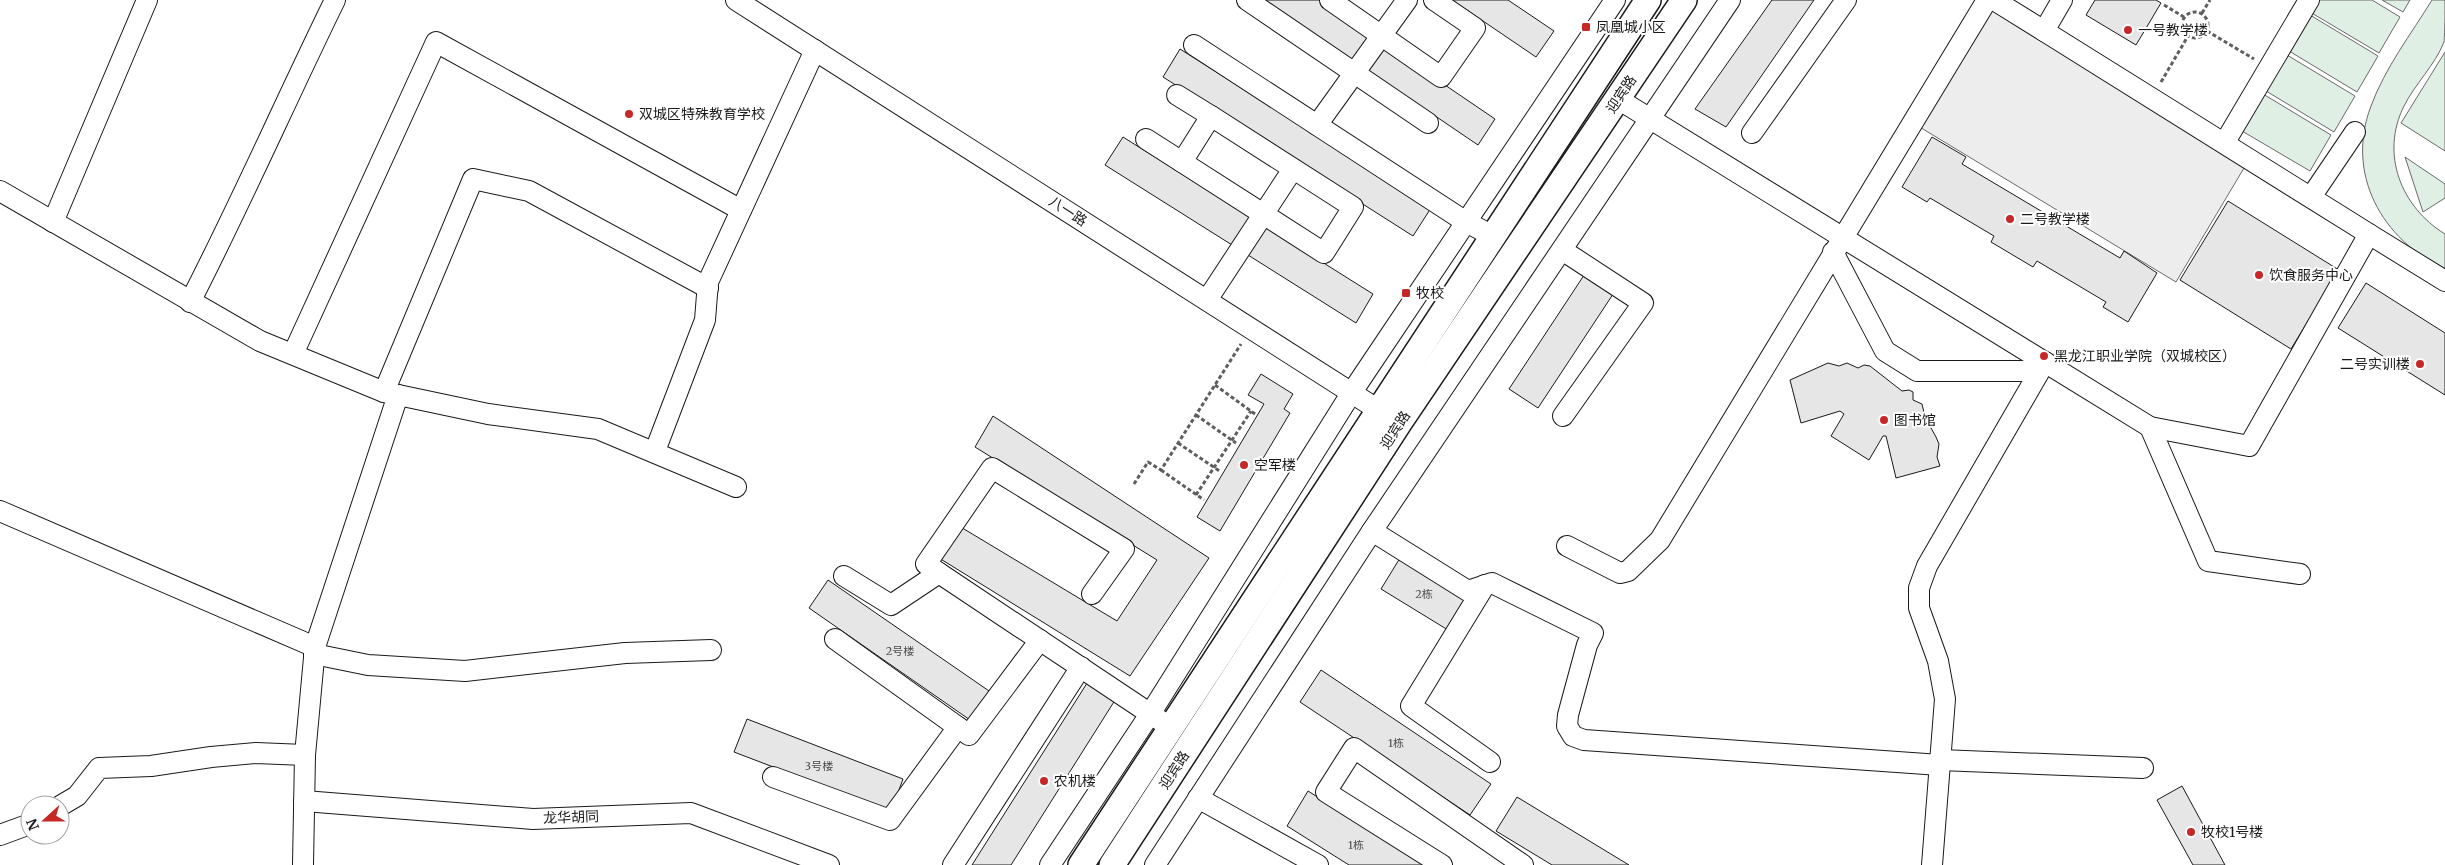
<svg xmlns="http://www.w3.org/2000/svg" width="2445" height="865" font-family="Merriweather,'Noto Sans SC',serif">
  <rect width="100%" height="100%" fill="#fff"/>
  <!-- green -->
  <g fill="#e0efe3" stroke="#6a6a6a">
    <path d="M2318 0H2372L2400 17 2379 53 2310 12Z"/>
    <path d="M2382 0H2410L2403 12Z"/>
    <path d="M2432 0H2445C2445 12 2445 31 2444 42 2435 65 2415 84 2404 106 2380 154 2401 207 2445 234V269C2382 240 2345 174 2371 106 2385 68 2411 34 2432 0Z"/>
    <path d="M2310 15 2378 56 2357 92 2289 51Z"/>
    <path d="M2445 52V151L2401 123Z"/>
    <path d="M2287 55 2355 96 2334 132 2266 91Z"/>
    <path d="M2263 94 2331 135 2310 171 2242 131Z"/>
    <path d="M2405 157 2445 184V198L2423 212Z"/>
  </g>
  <!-- parking -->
  <path fill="#ededed" stroke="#6a6a6a" d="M1987 0 2250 158 2176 282 1913 123Z"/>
  <!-- building -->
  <g fill="#e6e6e6" stroke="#1a1a1a">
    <path d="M1264 0H1320L1495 119 1478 145Z"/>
    <path d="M1452 0H1508L1554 31 1536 57Z"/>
    <path d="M1772 0H1814L1726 127 1695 109Z"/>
    <path d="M2095 0H2156L2161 3 2136 45 2086 15Z"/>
    <path d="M1180 49 1431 208 1413 236 1163 77Z"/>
    <path d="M1123 137 1373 294 1356 323 1105 165Z"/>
    <path d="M1932 137 1966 157 1962 164 2120 258 2124 251 2157 273 2128 322 2103 307 2106 302 2037 261 2033 267 1991 242 1994 236 1930 198 1927 202 1902 187Z"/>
    <path d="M2228 201 2339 270 2291 349 2180 280Z"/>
    <path d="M1594 260 1623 279 1538 408 1509 389Z"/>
    <path d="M2366 283 2445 333V395L2338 328Z"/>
    <path d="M1828 363 1839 366 1847 363 1858 368 1864 365 1870 366 1902 391 1909 390 1913 392V400L1922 404 1925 417 1936 437 1939 444 1937 457 1940 466 1896 478 1886 436H1883L1869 460 1831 436 1844 414 1840 411 1801 423 1790 380Z"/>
    <path d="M1261 374 1293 394 1284 409 1290 413 1220 531 1197 517 1264 404 1248 395Z"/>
    <path d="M993 416 1209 558 1130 676 939 558 959 526 1117 621 1157 560 975 447Z"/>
    <path d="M1400 558 1467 598 1448 630 1381 589Z"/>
    <path d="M828 580 992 693 973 722 809 608Z"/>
    <path d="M1321 670 1491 784 1470 815 1300 702Z"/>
    <path d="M1089 680 1117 697 1011 865H972Z"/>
    <path d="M747 719 903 779 891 812 734 752Z"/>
    <path d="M2182 786 2225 865H2193L2157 800Z"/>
    <path d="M1308 791 1425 865H1349L1287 826Z"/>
    <path d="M1517 797 1629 865H1552L1496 831Z"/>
  </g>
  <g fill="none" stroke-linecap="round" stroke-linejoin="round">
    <!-- minor casing -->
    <g stroke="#1a1a1a" stroke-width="22">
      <g id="minor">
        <path d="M736 0 1391 418"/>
        <path d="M1247 0 1428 123"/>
        <path d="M1330 0 1441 77 1475 28 1434 0"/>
        <path d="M1994 0 2044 31"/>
        <path d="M1194 45 1466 222 1493 236"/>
        <path d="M1177 95 1211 116"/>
        <path d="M1618 99 2150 427 2249 446 2369 234 2044 31 2062 0"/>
        <path d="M1211 116 1353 207 1324 253 1182 162Z"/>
        <path d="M1317 125 1407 0"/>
        <path d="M1752 133 1846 0"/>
        <path d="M1146 139 1182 162"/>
        <path d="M2225 142 2309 0"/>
        <path d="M0 191 260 341 384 392 488 414 598 429 736 487"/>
        <path d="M2311 197 2355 132"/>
        <path d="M53 222 147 0"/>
        <path d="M2369 234 2445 281"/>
        <path d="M1562 250 1643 303 1563 416"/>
        <path d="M1833 252 1885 351 1917 371H2039"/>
        <path d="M1207 300 1293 169"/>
        <path d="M190 302C241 203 286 100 335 0"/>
        <path d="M293 354 436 42 741 210"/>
        <path d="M384 392 473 179 529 191 708 288"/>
        <path d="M2150 427 2208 561 2300 574"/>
        <path d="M655 451 705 320 708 282 815 50"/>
        <path d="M0 511 315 647"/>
        <path d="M1372 531 1468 591 1492 583 1593 633 1587 645 1568 715 1567 726 1573 736 1584 740 1940 765"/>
        <path d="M1567 546 1620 573 1628 571 1660 540 1987 0"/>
        <path d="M939 573 926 564 992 468 1124 549 1092 594"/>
        <path d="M844 576 891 605 939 573 1161 721"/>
        <path d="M1485 585 1411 706 1490 762"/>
        <path d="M835 639 969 735 1040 640"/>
        <path d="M314 654 368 665 465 671 625 653 711 650"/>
        <path d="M1940 760 2143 768"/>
        <path d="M773 777 890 820 958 727"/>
        <path d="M1198 798 1318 865"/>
        <path d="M304 801 533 819 691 813 829 865"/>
        <path d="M60 806 77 796 99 768 151 766 211 757 256 753 305 755"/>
        <path d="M0 835 30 824"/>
        <path d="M303 865 305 755 315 647 398 395"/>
        <path d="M953 865 1081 667"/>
        <path d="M1050 865 1152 711 1352 392 1615 0"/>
        <path d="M1155 865 1372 531 1730 0"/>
        <path d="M1442 865 1326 792 1354 748 1523 865"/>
        <path d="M1932 865 1945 699 1938 661 1919 608V588L1927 566 2045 362"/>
      </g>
    </g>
    <!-- major casing -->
    <g stroke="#1a1a1a" stroke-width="28">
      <g id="major">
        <path d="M1081 865 1648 0"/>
        <path d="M1112 865 1399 423 1684 0"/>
      </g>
    </g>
    <!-- path -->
    <g stroke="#5f5f5f" stroke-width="3" stroke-dasharray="4 2.5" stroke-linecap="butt">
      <path d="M2164 5 2184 17"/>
      <circle cx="2195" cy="25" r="13"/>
      <path d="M2202 13 2210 0"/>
      <path d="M2207 31 2254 59"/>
      <path d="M2161 82 2188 36"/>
      <path d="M1215 385 1255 414"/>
      <path d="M1196 415 1236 443"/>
      <path d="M1178 443 1221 472"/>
      <path d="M1161 470 1204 500"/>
      <path d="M1134 484 1148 462 1161 470 1241 344"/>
      <path d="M1196 495 1251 411"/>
    </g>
    <!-- minor -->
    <use href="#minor" stroke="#fff" stroke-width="20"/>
    <!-- major -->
    <use href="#major" stroke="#fff" stroke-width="25"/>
  </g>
  <!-- markers -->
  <g fill="#c62828" stroke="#fff" stroke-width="2">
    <rect x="1581" y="22" width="10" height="10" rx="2.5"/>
    <circle cx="2128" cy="30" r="5"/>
    <circle cx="629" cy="114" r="5"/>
    <circle cx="2010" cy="219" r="5"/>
    <circle cx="2259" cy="275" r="5"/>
    <rect x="1401" y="288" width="10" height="10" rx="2.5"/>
    <circle cx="2044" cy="356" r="5"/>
    <circle cx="2420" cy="364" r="5"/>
    <circle cx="1884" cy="420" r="5"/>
    <circle cx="1244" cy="465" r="5"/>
    <circle cx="1044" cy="781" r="5"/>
    <circle cx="2191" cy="832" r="5"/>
  </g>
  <g text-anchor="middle" stroke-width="4" stroke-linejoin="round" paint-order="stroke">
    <!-- number labels -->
    <g font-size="11" fill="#4d4d4d">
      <text x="1424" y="598">2栋</text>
      <text x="900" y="655">2号楼</text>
      <text x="1396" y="747">1栋</text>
      <text x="819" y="770">3号楼</text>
      <text x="1356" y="849">1栋</text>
    </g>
    <!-- poi labels -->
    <g font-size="14" fill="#1a1a1a" stroke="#fff" text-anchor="start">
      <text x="1596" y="32">凤凰城小区</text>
      <text x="2138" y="35">一号教学楼</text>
      <text x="639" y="119">双城区特殊教育学校</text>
      <text x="2020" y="224">二号教学楼</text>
      <text x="2269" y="280">饮食服务中心</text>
      <text x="1416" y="298">牧校</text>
      <text x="2054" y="361">黑龙江职业学院（双城校区）</text>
      <text x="2410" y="369" text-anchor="end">二号实训楼</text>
      <text x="1894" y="425">图书馆</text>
      <text x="1254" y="470">空军楼</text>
      <text x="1054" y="786">农机楼</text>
      <text x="2201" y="837">牧校1号楼</text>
    </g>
    <!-- street labels -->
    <g font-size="14" fill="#1a1a1a" stroke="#fff">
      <text transform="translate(1621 94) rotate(-56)" y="5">迎宾路</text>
      <text transform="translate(1068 211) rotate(33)" y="5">八一路</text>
      <text transform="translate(1395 430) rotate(-57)" y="5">迎宾路</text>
      <text transform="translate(1174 770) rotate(-57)" y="5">迎宾路</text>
      <text transform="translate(571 817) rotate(-2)" y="5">龙华胡同</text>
    </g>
  </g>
  <!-- north arrow -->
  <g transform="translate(45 820) rotate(249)"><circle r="24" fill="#ffffff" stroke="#a3a3a3"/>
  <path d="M0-4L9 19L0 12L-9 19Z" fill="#c62828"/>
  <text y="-8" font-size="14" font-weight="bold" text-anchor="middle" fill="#1a1a1a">N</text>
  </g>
</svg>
